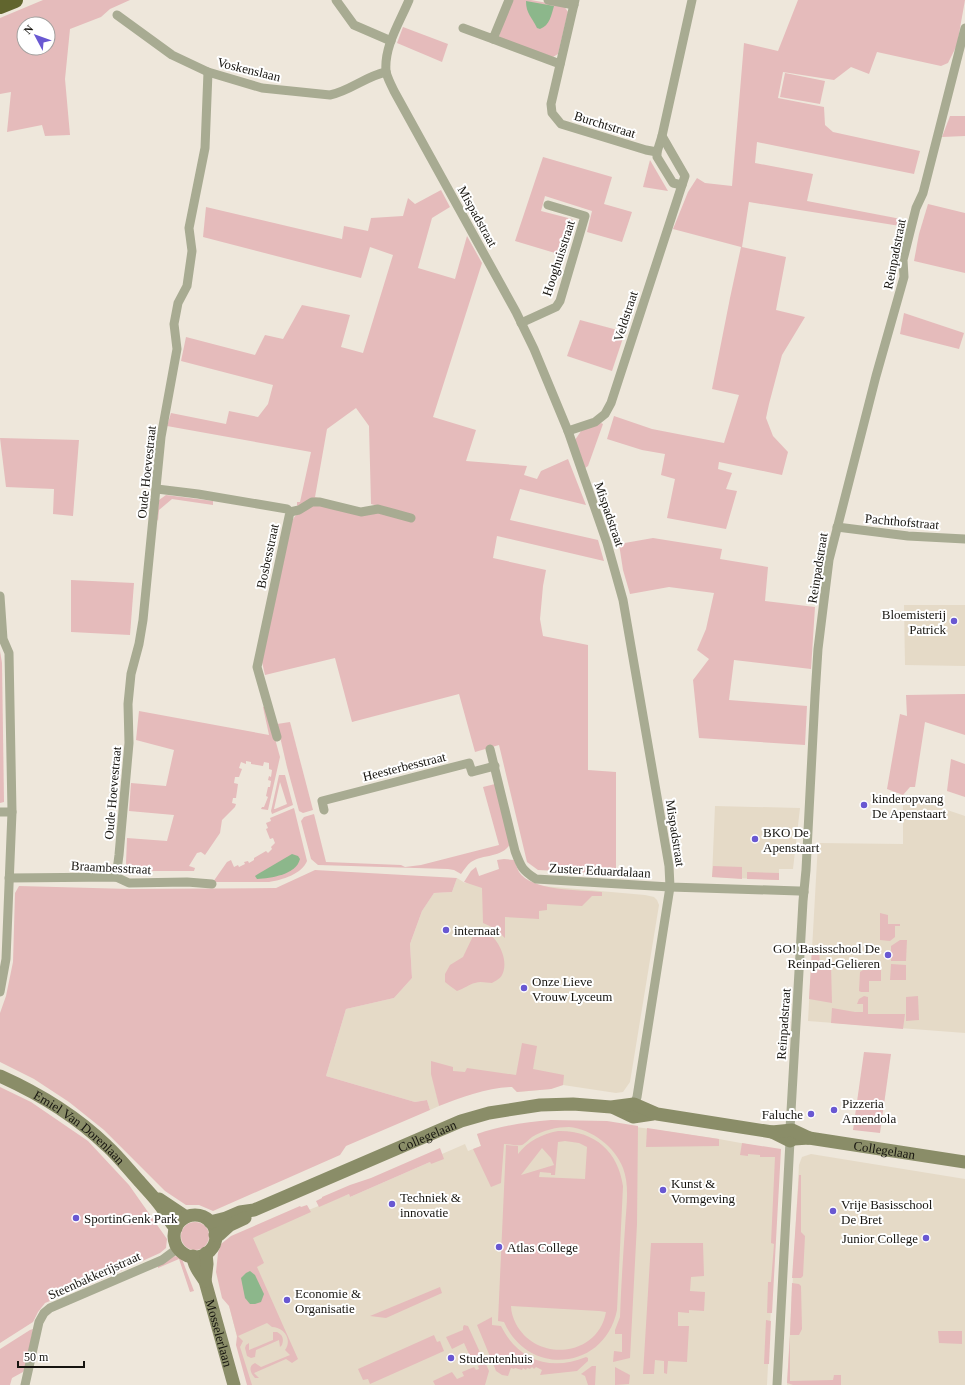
<svg xmlns="http://www.w3.org/2000/svg" width="965" height="1385" font-family="'Times New Roman',serif">
  <rect width="100%" height="100%" fill="#eee7db"/>
  <!-- built -->
  <g fill="#e5dac7">
    <path d="M904 605H965V666L905 665Z"/>
    <path d="M903 795 965 816V1033L808 1021 818 843 903 844Z"/>
    <path d="M715 806 800 808 793 869H779V880L712 877Z"/>
    <path d="M457 878 465 883 543 886 645 895 654 897 657 900 659 905 630 1082 623 1092 616 1093 563 1085 551 1089 517 1092 506 1080 432 1074 439 1106 430 1110 427 1100 415 1102 326 1076 346 1009 394 998 412 978 410 944 422 911 434 893 452 892Z"/>
    <path d="M602 1122 719 1139 757 1146 779 1153 767 1385H249L228 1301 230 1241 349 1194 350 1197 430 1162 431 1164 442 1154 465 1144 468 1151 481 1146 477 1134Z"/>
    <path d="M811 1154 965 1179V1385H787L799 1165 802 1157Z"/>
  </g>
  <!-- green -->
  <g fill="#e5bbbb" fill-rule="evenodd">
    <path d="M43 0H130L110 9 101 17 70 29 65 79 70 135 45 136 42 125 7 132 11 92 0 94V18ZM24 24H48V48H24Z"/>
    <path d="M512 0H531L564 6 568 12 558 54 553 57 500 39 499 36Z"/>
    <path d="M798 0H965L957 45 948 63 941 66 877 52 869 74 851 67 834 80 783 72 778 98 824 107 825 125 833 132 920 151 914 174 757 142 755 163 813 174 807 201 901 219 900 226 749 202 742 247 786 257 776 310 805 317 782 355 769 404 766 418 773 436 788 452 782 475 719 462 718 469 732 473 726 489 737 491 726 529 667 518 675 479 661 475 665 454 642 450 607 439 614 416 652 429 724 443 739 395 712 389 730 298 741 247 673 229 688 192 697 178 705 183 732 186 744 43 778 51Z"/>
    <path d="M403 27 448 44 442 62 397 43Z"/>
    <path d="M785 73 825 81 820 104 780 97Z"/>
    <path d="M950 116H965V136L942 137Z"/>
    <path d="M543 157 612 177 604 204 632 212 622 242 587 232 592 211 545 196 541 211 572 219 575 223 565 256 515 241Z"/>
    <path d="M650 160 668 191 643 187Z"/>
    <path d="M441 190 450 207 432 218 418 268 455 279 467 236 482 263 433 417 476 430 466 461 527 466 524 475 537 479 541 471 568 459 586 505 520 489 510 520 598 540 604 561 497 536 493 558 546 570 543 586 540 619 543 636 588 645V770L616 772V874L538 870 527 862 499 745 475 752 459 694 352 722 335 658 265 675 262 662 292 521 295 516 313 505 378 510 415 517 371 504 369 426 356 408 327 429 315 497 327 500 297 506V502H300L311 452 167 426 171 413 226 424 229 411 258 417 268 404 273 385 181 361 186 337 255 355 265 335 283 339 302 305 350 315 341 347 363 353 393 255 370 247 361 278 203 237 206 207 342 239 344 226 368 231 371 218 403 216 408 198 415 204Z"/>
    <path d="M928 204 965 213V273L914 261 919 234Z"/>
    <path d="M904 313 964 333 959 349 900 334Z"/>
    <path d="M580 320 625 332 612 371 567 356Z"/>
    <path d="M601 423 603 424 588 466 585 468 575 440 581 431Z"/>
    <path d="M0 438 79 440 73 516 53 514 54 489 6 487Z"/>
    <path d="M166 495 213 501V505L172 499 159 510 158 521 157 519 159 500Z"/>
    <path d="M653 538 722 549 720 559 768 567 765 601 815 607 811 669 734 660 729 700 807 706 805 745 699 738 693 680 709 659 697 650 706 629 714 593 669 587 630 594 623 570 619 544Z"/>
    <path d="M71 580 134 583 130 635 71 632Z"/>
    <path d="M0 651 2 663 4 802 0 803Z"/>
    <path d="M965 694V735L925 722 915 787H910L903 795 887 789 900 714 907 716 906 695Z"/>
    <path d="M266 706 280 757 268 810 261 809 262 807H264L268 797 266 796 268 787H270L271 781 268 780 269 776 271 777 272 770 269 769V763L264 762 263 766 251 764V762L246 761V764L241 762 239 768 242 769 239 777H235L234 783 238 784 236 798H233L232 803 236 804 235 807 222 820 220 833 205 855 201 852 197 853 189 866 195 868 194 871H138L135 875 127 870 126 863 127 838 167 841 174 815 129 811 131 783 166 786 174 750 136 740 139 711 269 735 263 707Z"/>
    <path d="M290 722 313 810 303 813 299 811 287 767 277 724Z"/>
    <path d="M951 759 965 764V797L947 791Z"/>
    <path d="M279 775H285L293 805 272 814 271 811ZM280 782 287 804 275 809H274Z"/>
    <path d="M495 784 510 844C502 858 483 854 471 862 467 865 464 870 461 874L454 870 448 869 318 865 311 859 301 821 304 817 314 814 326 862 401 865 405 867 421 865 499 845 483 787Z"/>
    <path d="M294 808 307 861C302 874 282 880 269 882H213L227 862 231 860 234 867 238 865 239 867 245 864 244 862 248 861 249 863 254 860V858L266 851 268 853 272 849 271 847 275 843 273 838 270 839 266 829 268 828 266 823 271 821 270 818Z"/>
    <path d="M504 859 514 860C516 864 517 868 519 872 531 891 581 890 602 892V896H592L582 906 547 904V910L539 911V919L505 917V938L494 928 483 923 482 888 464 882 471 871 476 867 479 876 499 869 497 860Z"/>
    <path d="M713 866 742 867V879L712 877Z"/>
    <path d="M315 870 457 878 452 892 434 893 422 911 410 944 412 978 394 998 346 1009 326 1076 415 1102 427 1100 430 1110 346 1146 340 1155 213 1211 199 1205H186L165 1191 104 1130 69 1102 34 1079 0 1062V1013L6 996 13 962 15 893 19 886 130 889 276 888Z"/>
    <path d="M747 872 779 873V880L747 879Z"/>
    <path d="M880 913 888 915V924H900V926H895V937L890 941 880 940Z"/>
    <path d="M480 932C483 932 487 932 489 934 500 941 509 963 502 975 500 979 495 981 492 983 486 983 481 981 475 983 469 984 464 989 457 991L450 986 445 982V974L450 965 463 957 473 936Z"/>
    <path d="M900 940H907L906 961H891V946Z"/>
    <path d="M812 948 819 949 820 965H831L832 1003 809 999Z"/>
    <path d="M891 964 906 965V980H890Z"/>
    <path d="M863 970H881V981H869V992H861L859 991 860 972Z"/>
    <path d="M864 996 868 997V1014H905L903 1029 831 1023 832 1008 855 1012H863V1004H857L859 999Z"/>
    <path d="M918 996 919 1020 906 1021V997Z"/>
    <path d="M522 1043 537 1046 533 1069 564 1075 563 1085 551 1089 517 1092 512 1087C487 1088 462 1097 439 1106L431 1074V1061L453 1067V1071L465 1072 467 1068 516 1075Z"/>
    <path d="M864 1052 891 1054 880 1133 853 1130Z"/>
    <path d="M0 1087 31 1102 88 1141 129 1185 167 1239 166 1248 160 1253 96 1282 45 1303 38 1312 33 1322 0 1343Z"/>
    <path d="M551 1120 607 1121 638 1126 637 1224 630 1358 613 1362 614 1351 622 1352V1334H615V1330L620 1317C621 1287 623 1258 625 1228 626 1209 630 1186 623 1168 615 1147 592 1129 569 1127 556 1127 544 1130 532 1137 529 1139 525 1144 522 1145 517 1146 509 1144 504 1144L501 1183 491 1187 473 1149 481 1146 477 1134C501 1126 525 1122 551 1120Z"/>
    <path d="M647 1128 719 1139V1146L646 1147Z"/>
    <path d="M558 1131C594 1130 618 1151 623 1186L617 1310C605 1370 529 1378 504 1322L498 1321 506 1145 518 1146V1154C528 1141 542 1134 558 1131ZM565 1141 579 1143 587 1147 585 1179 539 1177 540 1172 551 1173V1175H555L558 1142ZM542 1148 551 1158 554 1165 521 1175ZM511 1306 599 1311 606 1312C598 1357 537 1363 516 1324 513 1318 511 1312 511 1306Z"/>
    <path d="M742 1143 781 1149 772 1313H767L768 1282H771L774 1244 771 1243 775 1157H760V1155L748 1154V1156L740 1155Z"/>
    <path d="M440 1148 444 1159 431 1164 430 1162 350 1197 349 1194 319 1207 316 1201 322 1198V1197L350 1185 371 1178Z"/>
    <path d="M799 1175H801V1232L805 1236 803 1276 801 1278H792Z"/>
    <path d="M307 1205 311 1212 253 1238 264 1263 257 1267 298 1359 292 1363 286 1359 254 1373 259 1378H255C250 1373 248 1366 255 1363L261 1367 290 1355 285 1350C293 1339 283 1327 272 1327L267 1323 238 1336 243 1341 240 1347 252 1385H247L236 1345 237 1336 229 1306 222 1298 216 1272 218 1253 221 1244 231 1236 300 1206 301 1207Z"/>
    <circle cx="195" cy="1236" r="14"/>
    <path d="M651 1243H703L704 1276 691 1277 690 1291 705 1292 704 1311 689 1310V1313L678 1312V1326H689L687 1362 668 1361 667 1374 664 1373V1361L655 1360 654 1374H643Z"/>
    <path d="M174 1256 179 1257 182 1259 194 1291 190 1292 179 1259 158 1268V1265Z"/>
    <path d="M792 1283 799 1284 801 1286 802 1329 799 1335H790Z"/>
    <path d="M440 1287 442 1293 386 1318 370 1316Z"/>
    <path d="M492 1317V1325L501 1326C518 1360 550 1372 586 1357L588 1358V1361L577 1371 540 1375 542 1370 536 1367 534 1369 532 1367 530 1369 527 1368 526 1370 523 1368 522 1370 515 1368 514 1369 511 1368 508 1376 502 1375 496 1371 477 1325Z"/>
    <path d="M766 1320 771 1321 769 1364H764Z"/>
    <path d="M464 1325 468 1326 483 1359 473 1363 464 1343 452 1349 446 1337 463 1330V1327Z"/>
    <path d="M33 1329 26 1367 23 1372 12 1378 10 1385H0V1349L30 1330Z"/>
    <path d="M938 1331H962V1344L939 1343Z"/>
    <path d="M273 1332H277C283 1335 284 1339 282 1345L280 1347 279 1340 256 1350 255 1357 251 1358 247 1356 245 1348 246 1345 249 1343V1350L273 1340Z"/>
    <path d="M434 1335 437 1342 440 1341 444 1351 370 1384 368 1379 363 1380 358 1369Z"/>
    <path d="M790 1336V1381L833 1380 834 1375H841V1385H793L787 1383Z"/>
    <path d="M485 1362 489 1371 485 1385H435L433 1381 452 1372 457 1379 464 1376 462 1372 474 1367 476 1370 479 1369 478 1366Z"/>
    <path d="M592 1366H596L595 1385H588L585 1376 581 1374Z"/>
    <path d="M615 1367 630 1375 629 1384 615 1385Z"/>
  </g>
  <!-- water -->
  <g fill="#8cb78b">
    <path d="M526 1 554 6C551 16 550 25 540 29L537 28C532 17 526 14 526 1Z"/>
    <path d="M292 854 298 856 300 859C296 875 271 878 257 879L255 876 258 874Z"/>
    <path d="M250 1271 255 1275 264 1294 261 1302 255 1304H250L245 1298 241 1278 246 1273Z"/>
  </g>
  <g fill="none" stroke-linecap="round" stroke-linejoin="round">
    <!-- street -->
    <g stroke="#a8ab92" stroke-width="9">
      <path d="M336 0 354 25 391 41"/>
      <path d="M409 0C400 22 384 46 386 71 387 78 391 84 394 91L516 312 534 349 568 431 607 543 623 600 669 866 670 887 637 1097 634 1104"/>
      <path d="M548 0 574 5"/>
      <path d="M575 0 551 104 552 113 561 124 646 150 657 152"/>
      <path d="M117 15 172 55 208 72 262 88 330 95C350 91 366 76 386 72"/>
      <path d="M463 28 493 39 509 0"/>
      <path d="M493 39 560 64"/>
      <path d="M682 185 673 183 657 157V152L662 136 692 0"/>
      <path d="M521 323 556 307 560 301 585 216 548 205"/>
      <path d="M568 431 595 422 605 414 611 403 682 185 685 176 662 136"/>
      <path d="M157 489 198 494 287 509 290 512 257 667 277 737"/>
      <path d="M290 512 299 510 312 502H320L361 512 378 509 411 518"/>
      <path d="M837 527 908 536 965 539"/>
      <path d="M0 596 3 639 9 653 12 812 6 959 0 992"/>
      <path d="M490 749 515 851C521 867 522 870 536 879L670 887 799 891 804 892"/>
      <path d="M324 810 322 801 469 763 472 772 495 766"/>
      <path d="M0 812H12"/>
      <path d="M116 877 119 855 129 743 128 704 131 674 139 644 143 620 161 437 177 349 174 324 178 303 187 286 192 251 189 228 205 148 208 72"/>
      <path d="M9 878 116 877 129 883 187 882 212 884"/>
      <path d="M790 1129 803 901 806 870 815 696 818 649 829 560 876 376 904 277 903 260 916 208 923 193 965 28"/>
      <path d="M25 1385 39 1322 44 1313 50 1308 162 1260 178 1248"/>
      <path d="M777 1385 790 1141"/>
    </g>
    <!-- secondary -->
    <g stroke="#8a8d68" stroke-width="13">
      <path id="s1" d="M0 1076C38 1093 76 1116 107 1146 119 1157 129 1170 140 1182 147 1190 156 1199 162 1208 167 1214 169 1223 176 1228"/>
      <path d="M614 1108 633 1117 653 1114"/>
      <path id="s2" d="M772 1132 790 1141 794 1139 809 1138 965 1162"/>
      <path d="M159 1199 186 1217"/>
      <circle cx="195" cy="1236" r="21"/>
      <path id="s3" d="M210 1222 226 1218 240 1212 254 1210 461 1121 489 1113 540 1105 573 1104 611 1107 634 1104 657 1114 772 1132 792 1130 809 1138"/>
      <path d="M215 1235H219L230 1225 245 1218"/>
      <path id="s4" d="M193 1256C193 1265 200 1274 205 1281L234 1385"/>
      <path d="M205 1281 207 1264 206 1253"/>
    </g>
    <!-- highway -->
    <path stroke="#61652e" stroke-width="16" d="M0 6 15 0"/>
  </g>
  <!-- markers -->
  <g fill="#6958d2" stroke="#fff" stroke-width="1.5">
    <circle cx="954" cy="621" r="4"/>
    <circle cx="864" cy="805" r="4"/>
    <circle cx="755" cy="839" r="4"/>
    <circle cx="446" cy="930" r="4"/>
    <circle cx="888" cy="955" r="4"/>
    <circle cx="524" cy="988" r="4"/>
    <circle cx="834" cy="1110" r="4"/>
    <circle cx="811" cy="1114" r="4"/>
    <circle cx="663" cy="1190" r="4"/>
    <circle cx="392" cy="1204" r="4"/>
    <circle cx="833" cy="1211" r="4"/>
    <circle cx="76" cy="1218" r="4"/>
    <circle cx="926" cy="1238" r="4"/>
    <circle cx="499" cy="1247" r="4"/>
    <circle cx="287" cy="1300" r="4"/>
    <circle cx="451" cy="1358" r="4"/>
  </g>
  <g text-anchor="middle" stroke-width="4" stroke-linejoin="round" paint-order="stroke">
    <!-- street labels -->
    <g font-size="13" fill="#16140f" stroke="#fff">
      <text transform="translate(249 69) rotate(14)" y="5">Voskenslaan</text>
      <text transform="translate(605 124) rotate(17)" y="5">Burchtstraat</text>
      <text transform="translate(478 216) rotate(61)" y="5">Mispadstraat</text>
      <text transform="translate(894 254) rotate(-79)" y="5">Reinpadstraat</text>
      <text transform="translate(558 258) rotate(-72)" y="5">Hooghuisstraat</text>
      <text transform="translate(625 316) rotate(-72)" y="5">Veldstraat</text>
      <text transform="translate(146 472) rotate(-84)" y="5">Oude Hoevestraat</text>
      <text transform="translate(610 514) rotate(71)" y="5">Mispadstraat</text>
      <text transform="translate(902 521) rotate(5)" y="5">Pachthofstraat</text>
      <text transform="translate(267 556) rotate(-78)" y="5">Bosbesstraat</text>
      <text transform="translate(817 568) rotate(-81)" y="5">Reinpadstraat</text>
      <text transform="translate(404 766) rotate(-14)" y="5">Heesterbesstraat</text>
      <text transform="translate(112 793) rotate(-85)" y="5">Oude Hoevestraat</text>
      <text transform="translate(676 833) rotate(81)" y="5">Mispadstraat</text>
      <text transform="translate(111 867) rotate(3)" y="5">Braambesstraat</text>
      <text transform="translate(600 870) rotate(3)" y="5">Zuster Eduardalaan</text>
      <text transform="translate(783 1024) rotate(-86)" y="5">Reinpadstraat</text>
      <text dy="5" stroke="none"><textPath href="#s1" startOffset="95">Emiel Van Dorenlaan</textPath></text>
      <text dy="5" stroke="none"><textPath href="#s3" startOffset="234">Collegelaan</textPath></text>
      <text dy="5" stroke="none"><textPath href="#s2" startOffset="116">Collegelaan</textPath></text>
      <text transform="translate(94 1275) rotate(-24)" y="5">Steenbakkerijstraat</text>
      <text dy="5" stroke="none"><textPath href="#s4" startOffset="82">Mosselerlaan</textPath></text>
    </g>
    <!-- poi labels -->
    <g font-size="13" fill="#16140f" stroke="#fff" text-anchor="start">
      <text x="946" y="619" text-anchor="end">Bloemisterij<tspan x="946" dy="15">Patrick</tspan></text>
      <text x="872" y="803">kinderopvang<tspan x="872" dy="15">De Apenstaart</tspan></text>
      <text x="763" y="837">BKO De<tspan x="763" dy="15">Apenstaart</tspan></text>
      <text x="454" y="935">internaat</text>
      <text x="880" y="953" text-anchor="end">GO! Basisschool De<tspan x="880" dy="15">Reinpad-Gelieren</tspan></text>
      <text x="532" y="986">Onze Lieve<tspan x="532" dy="15">Vrouw Lyceum</tspan></text>
      <text x="842" y="1108">Pizzeria<tspan x="842" dy="15">Amendola</tspan></text>
      <text x="803" y="1119" text-anchor="end">Faluche</text>
      <text x="671" y="1188">Kunst &amp;<tspan x="671" dy="15">Vormgeving</tspan></text>
      <text x="400" y="1202">Techniek &amp;<tspan x="400" dy="15">innovatie</tspan></text>
      <text x="841" y="1209">Vrije Basisschool<tspan x="841" dy="15">De Bret</tspan></text>
      <text x="84" y="1223">SportinGenk Park</text>
      <text x="918" y="1243" text-anchor="end">Junior College</text>
      <text x="507" y="1252">Atlas College</text>
      <text x="295" y="1298">Economie &amp;<tspan x="295" dy="15">Organisatie</tspan></text>
      <text x="459" y="1363">Studentenhuis</text>
    </g>
  </g>
  <!-- north arrow -->
  <g transform="translate(36 36) rotate(311)"><circle r="19" fill="#ffffff" stroke="#a2a19f"/>
  <path d="M0-3L7 15L0 10L-7 15Z" fill="#6958d2"/>
  <text y="-6" font-size="11" font-weight="bold" text-anchor="middle" fill="#16140f">N</text>
  </g>
  <!-- scale -->
  <path d="M18 1361v6h66v-6" fill="none" stroke="#16140f" stroke-width="2"/>
  <text x="24" y="1361" font-size="12" fill="#16140f" stroke="#ffffff" stroke-width="3" paint-order="stroke">50 m</text>
</svg>
